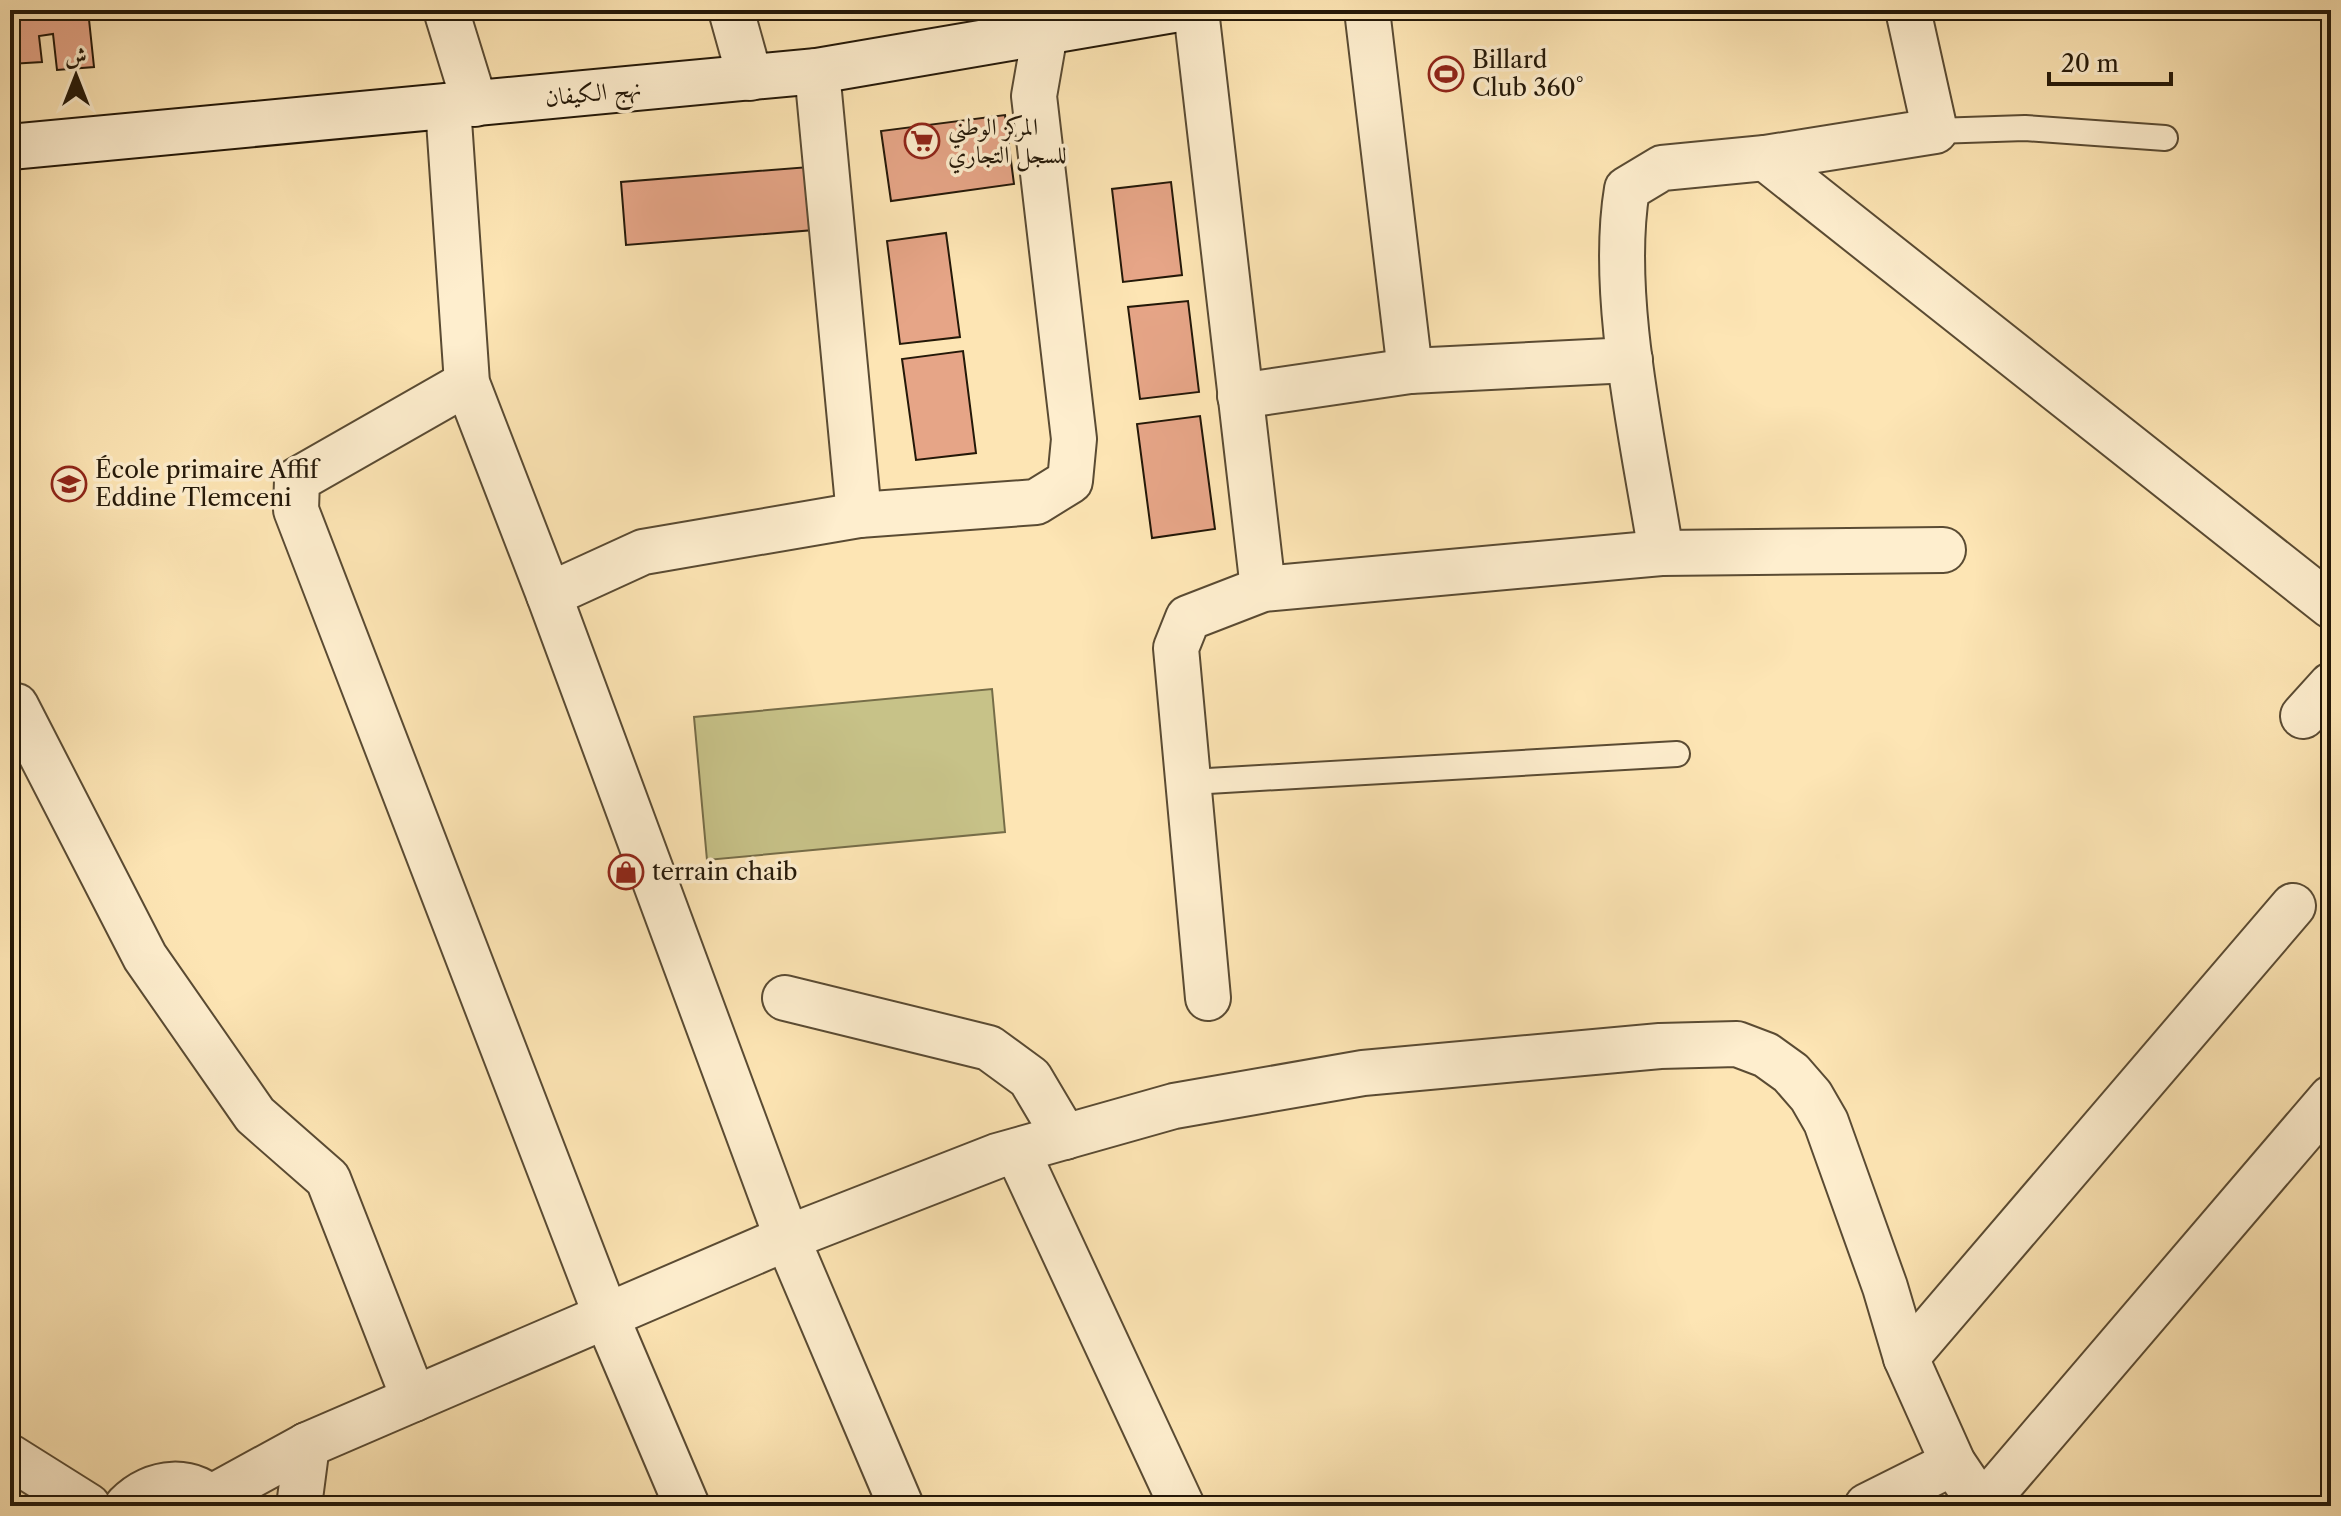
<svg xmlns="http://www.w3.org/2000/svg" width="2341" height="1516" font-family="'Libre Caslon Text',Amiri,serif">
  <rect width="100%" height="100%" fill="#fde5b4"/>
  <filter id="stains"><feTurbulence type="fractalNoise" baseFrequency=".0025" numOctaves="4"/><feColorMatrix values="0 0 0 0 .2 0 0 0 0 .09 0 0 0 0 .02 0 0 0 .5 -.17"/></filter>
  <radialGradient id="worn" r=".72"><stop offset=".6" stop-color="#630" stop-opacity="0"/><stop offset="1" stop-color="#630" stop-opacity=".3"/></radialGradient>
  <!-- green -->
  <path fill="#c7c288" stroke="#766d48" stroke-width="2" d="M992 689 1005 832 707 860 694 717Z"/>
  <!-- building -->
  <g fill="#e6a587" stroke="#241808" stroke-width="2">
    <path d="M10 10H88L94 67 57 70 53 34 39 36 42 62 10 64Z"/>
    <path d="M1005 115 1014 184 891 201 881 131Z"/>
    <path d="M809 167 814 230 626 245 621 182Z"/>
    <path d="M1171 182 1182 275 1123 282 1112 189Z"/>
    <path d="M946 233 960 337 900 344 887 241Z"/>
    <path d="M1188 301 1199 392 1140 399 1128 307Z"/>
    <path d="M963 351 976 453 916 460 902 359Z"/>
    <path d="M1200 416 1215 529 1152 538 1137 424Z"/>
  </g>
  <g fill="none" stroke-linecap="round" stroke-linejoin="round">
    <!-- service casing -->
    <g stroke="#5a4b33" stroke-width="28">
      <g id="service">
        <path d="M1935 131 2025 128 2165 138"/>
        <path d="M1191 782 1677 754"/>
      </g>
    </g>
    <!-- minor casing -->
    <g stroke="#5a4b33" stroke-width="48">
      <g id="minor">
        <path d="M446 10 475 104"/>
        <path d="M731 10 750 78"/>
        <path d="M1196 10 1263 589"/>
        <path d="M1367 10 1410 371"/>
        <path d="M817 71 859 515"/>
        <path d="M448 106 467 383 549 595 787 1238 901 1506"/>
        <path d="M1765 158 2331 606"/>
        <path d="M467 383 297 480 296 510 607 1318 687 1506"/>
        <path d="M1240 396 1410 371 1630 360"/>
        <path d="M1661 553C1644 444 1609 297 1627 189L1662 168 1765 158 1935 131 1908 10"/>
        <path d="M549 595 643 552 859 515 1036 502 1070 481 1074 439 1034 96 1049 10"/>
        <path d="M10 705 16 706 145 957 255 1115 328 1179 414 1399"/>
        <path d="M2303 716 2331 685"/>
        <path d="M785 998 989 1048 1030 1078 1065 1137"/>
        <path d="M1208 998 1176 648 1188 618 1263 589 1661 553 1943 550"/>
        <path d="M1017 1151 1182 1506"/>
        <path d="M1906 1358 2293 906"/>
        <path d="M307 1445 787 1238 997 1156 1174 1106 1363 1073 1660 1046 1737 1044 1766 1055 1791 1073 1811 1096 1826 1122 1885 1287 1906 1358 1953 1463 1982 1506"/>
        <path d="M10 1457 88 1506"/>
        <path d="M127 1506C152 1480 194 1475 219 1506"/>
        <path d="M1867 1506 1953 1463"/>
        <path d="M1982 1506 2331 1098"/>
      </g>
    </g>
    <!-- tertiary casing -->
    <g stroke="#5a4b33" stroke-width="48">
      <g id="tertiary">
        <path d="M212 1497 307 1445"/>
        <path d="M299 1506 307 1445"/>
      </g>
    </g>
    <!-- secondary casing -->
    <g stroke="#241808" stroke-width="48">
      <path id="secondary" d="M10 147 817 71 1173 10"/>
    </g>
    <!-- service -->
    <use href="#service" stroke="#feeece" stroke-width="24"/>
    <!-- minor -->
    <use href="#minor" stroke="#feeece" stroke-width="44"/>
    <!-- tertiary -->
    <use href="#tertiary" stroke="#feeece" stroke-width="44"/>
    <!-- secondary -->
    <use href="#secondary" stroke="#feeece" stroke-width="44"/>
  </g>
  <!-- icons -->
  <defs>
    <g id="stadium-ring" transform="scale(1.8)"><circle r="9.5" fill="#feeece" stroke="#8f2418" stroke-width="1.5"/><path d="M0-5a6.5 5 0 1 0 0 10a6.5 5 0 1 0 0-10ZM-3.5-1.8h7v3.6h-7Z" fill="#8f2418"/></g>
    <g id="supermarket-ring" transform="scale(1.8)"><circle r="9.5" fill="#feeece" stroke="#8f2418" stroke-width="1.5"/><path d="M-6-5.5h2.5l.6 2H6L4.5 2H-2.5L-4.4-4H-6ZM-1.5 3.2a1.3 1.3 0 1 0 .1 0ZM3 3.2a1.3 1.3 0 1 0 .1 0Z" fill="#8f2418"/></g>
    <g id="school-ring" transform="scale(1.8)"><circle r="9.5" fill="#feeece" stroke="#8f2418" stroke-width="1.5"/><path d="M0-5L7-2L0 1L-7-2ZM-4 1L0 2.5L4 1V4Q0 6-4 4Z" fill="#8f2418"/></g>
    <g id="shop-ring" transform="scale(1.8)"><circle r="9.5" fill="#feeece" stroke="#8f2418" stroke-width="1.5"/><path d="M-5-2.5h2.3a2.7 3.5 0 0 1 5.4 0H5L5.5 6h-11ZM-1.5-2.5h3a1.5 2.3 0 0 0-3 0Z" fill="#8f2418"/></g>
  </defs>
  <g fill-rule="evenodd">
    <use href="#stadium-ring" x="1446" y="74"/>
    <use href="#supermarket-ring" x="922" y="141"/>
    <use href="#school-ring" x="69" y="484"/>
    <use href="#shop-ring" x="626" y="872"/>
  </g>
  <g text-anchor="middle" stroke-width="7" stroke-linejoin="round" paint-order="stroke">
    <!-- poi labels -->
    <g font-size="24" fill="#241808" stroke="#feeece" text-anchor="start">
      <text x="1472" y="68">Billard<tspan x="1472" dy="28">Club 360°</tspan></text>
      <text x="948" y="135">المركز الوطني<tspan x="948" dy="28">للسجل التجاري</tspan></text>
      <text x="95" y="478">École primaire Affif<tspan x="95" dy="28">Eddine Tlemceni</tspan></text>
      <text x="652" y="880">terrain chaib</text>
    </g>
    <!-- street labels -->
    <g font-size="24" fill="#241808" stroke="#feeece">
      <text transform="translate(593 93) rotate(-6)" y="8">نهج الكيفان</text>
    </g>
  </g>
  <!-- margin -->
  <rect width="2341" height="1516" fill="none" stroke="#fde5b4" stroke-width="40"/>
  <rect x="12" y="12" width="2317" height="1492" fill="none" stroke="#241808" stroke-width="4"/>
  <rect x="20" y="20" width="2301" height="1476" fill="none" stroke="#241808" stroke-width="2"/>
  <!-- north arrow -->
  <g transform="translate(76 76)" stroke="#feeece" stroke-width="6" paint-order="stroke">
  <path d="M0-6L14 30L0 20L-14 30Z" fill="#241808"/>
  <text y="-12" font-size="22" font-weight="bold" text-anchor="middle" fill="#241808">ش</text>
  </g>
  <!-- scale -->
  <path d="M2049 72v12h122v-12" fill="none" stroke="#241808" stroke-width="4"/>
  <text x="2061" y="72" font-size="24" fill="#241808" stroke="#feeece" stroke-width="6" paint-order="stroke">20 m</text>
  <rect width="100%" height="100%" filter="url(#stains)"/>
  <rect width="100%" height="100%" fill="url(#worn)"/>
</svg>
